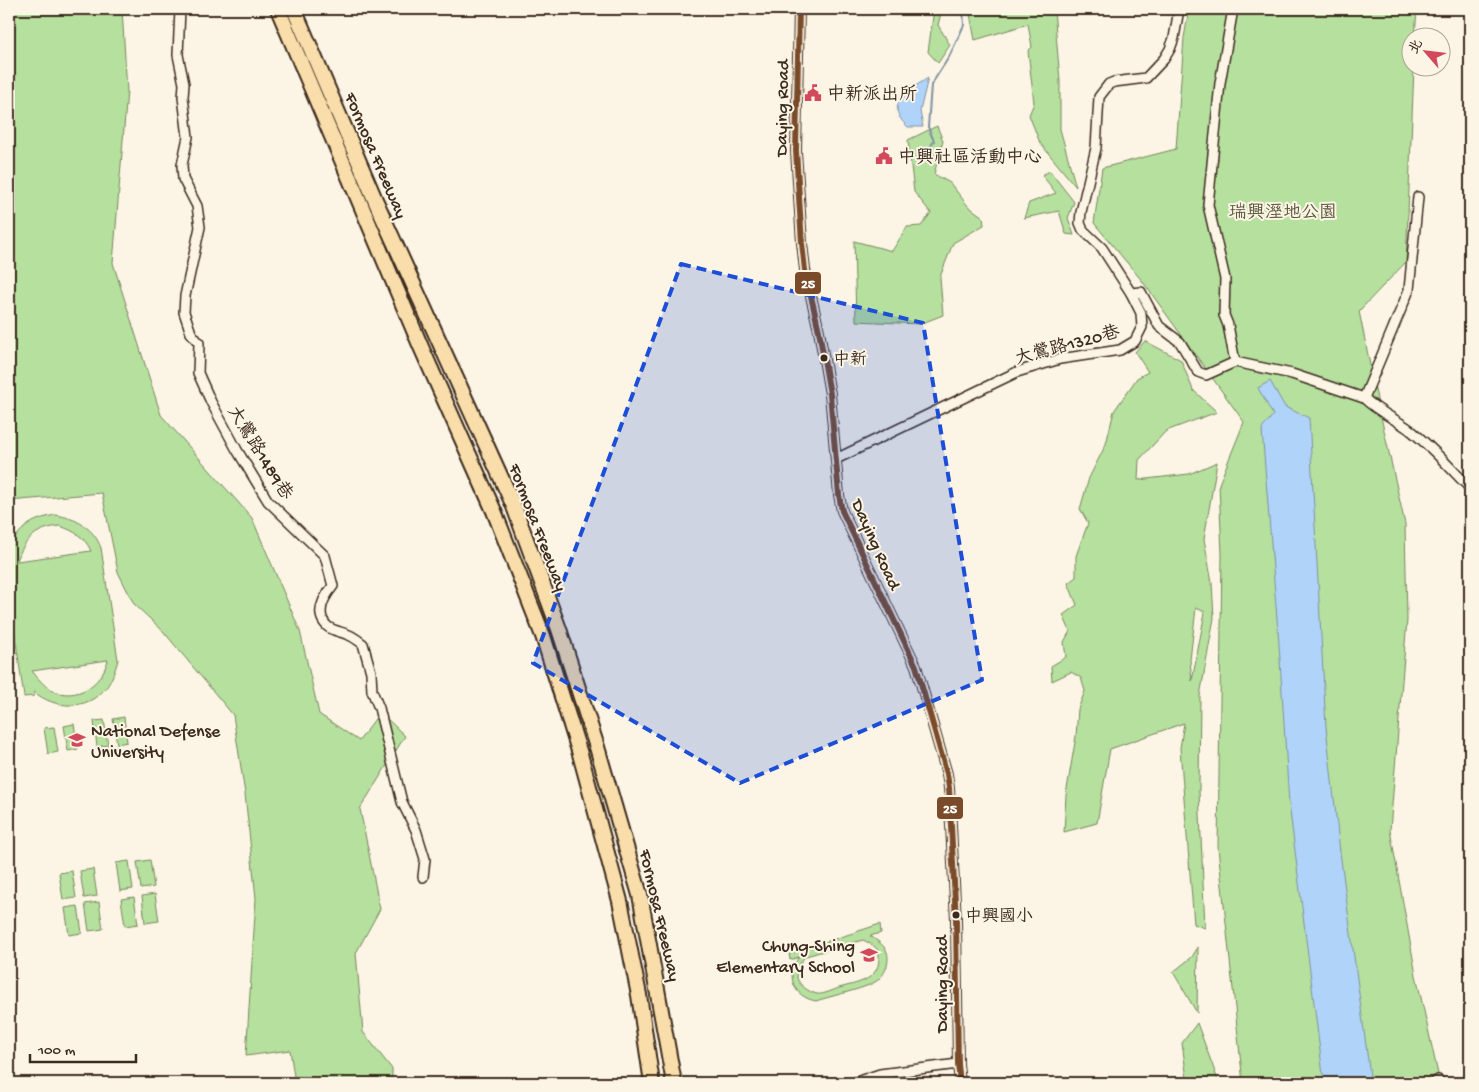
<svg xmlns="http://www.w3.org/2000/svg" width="1479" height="1092" font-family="'Gochi Hand','LXGW WenKai TC',sans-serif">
  <rect width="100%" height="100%" fill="#fcf5e5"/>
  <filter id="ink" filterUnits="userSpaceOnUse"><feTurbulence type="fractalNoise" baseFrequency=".02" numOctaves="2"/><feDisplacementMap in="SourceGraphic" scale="10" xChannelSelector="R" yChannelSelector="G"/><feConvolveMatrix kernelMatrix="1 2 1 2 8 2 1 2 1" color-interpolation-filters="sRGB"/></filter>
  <g filter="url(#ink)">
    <!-- green -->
    <g fill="#b5e09e" stroke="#78855e" fill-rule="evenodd">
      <path d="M9 9H122L127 91 113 263 161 415 252 518 300 631 319 714 359 741 380 712 405 736 360 809 380 909 356 953 363 1032 392 1069V1083H295L290 1050 246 1056 256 898 245 794 233 715 163 631 134 604 118 572 102 493 9 501Z"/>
      <path d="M934 9H942L938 25 950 45 938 63 928 52Z"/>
      <path d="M969 9H1054L1060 81V129L1076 187 1040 143 1029 115 1034 103 1028 51 1032 47 1028 24 975 40Z"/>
      <path d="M1189 9H1417L1415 37 1412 38V68H1414L1406 262 1359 311 1377 399 1405 524 1407 620 1390 830 1416 975 1440 1083H1243L1218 848 1222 555 1219 484 1244 422 1143 282 1094 223 1102 168 1176 149 1184 38Z"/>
      <path d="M937 126 943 141 934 174 950 183 968 206 983 217 984 225 953 243 940 277 943 315 920 324 856 321 854 241 892 251 907 227 921 226 931 213 914 192 908 140Z"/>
      <path d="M1050 171 1074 202 1068 218 1074 235 1066 234 1059 211 1024 218 1029 203 1056 193 1042 175Z"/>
      <path d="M1145 341 1181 360 1193 390 1217 412 1166 431 1139 460 1138 480 1189 474 1217 462 1204 539 1212 583 1214 618 1200 696 1199 791 1205 928 1194 924 1180 748 1184 723 1110 749 1097 823 1064 832 1066 795 1076 736 1078 709 1085 691 1081 678 1071 672 1052 681 1051 666 1066 657 1064 642 1070 631 1063 615 1077 605 1068 583 1076 577V556L1088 523 1080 509 1089 478 1106 444 1114 411 1137 378 1148 372 1135 352ZM1196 608 1205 612 1192 681 1190 660Z"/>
      <path d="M56 515C76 518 94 528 101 548L118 660C115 670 112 681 105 689 86 711 55 709 34 692V696L24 697 9 594V536H12L13 541C24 524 37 518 56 515ZM60 526C74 531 85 537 91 551L17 561C24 539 37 528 60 526ZM108 660C101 685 77 702 51 690 43 685 38 678 32 671Z"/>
      <path d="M124 717 127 742 117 744 113 719Z"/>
      <path d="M104 720 108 745 97 747 94 721Z"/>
      <path d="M74 724 78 749 68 751 64 726Z"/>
      <path d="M54 727 58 752 48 754 44 728Z"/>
      <path d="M150 860 154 887 141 889 137 862Z"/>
      <path d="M129 861 133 889 120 891 116 863Z"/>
      <path d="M93 869 97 896 84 898 80 871Z"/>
      <path d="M72 871 76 898 63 900 59 873Z"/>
      <path d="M155 894 159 921 145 923 142 896Z"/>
      <path d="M134 897 138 924 125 926 121 899Z"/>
      <path d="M99 902 103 929 89 931 85 904Z"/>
      <path d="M78 906 82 933 69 935 65 908Z"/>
      <path d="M880 924 881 933 870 936C875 939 881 943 885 948 892 958 886 976 875 982 864 989 831 996 816 1001 793 997 785 975 799 957L790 960 789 954ZM863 940C873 945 880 948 879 959 878 981 856 983 839 988 833 990 823 995 817 994 809 992 798 985 797 977 797 969 800 961 806 956Z"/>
      <path d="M1198 947 1197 1013 1173 972 1192 957Z"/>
      <path d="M1197 1023 1219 1083H1190L1187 1079 1182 1043Z"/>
    </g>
    <!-- water -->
    <g fill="#b0d4f9" stroke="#8190a1">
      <path d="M928 78 920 111 923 127H908C882 104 909 90 928 78Z"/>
      <path d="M1270 381 1285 407 1309 418 1326 727 1340 852 1371 1083H1324L1289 803 1279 644 1262 429 1273 415 1258 388Z"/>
    </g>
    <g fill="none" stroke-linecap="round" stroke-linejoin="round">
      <!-- stream -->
      <path stroke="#8190a1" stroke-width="2" d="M924 158 934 141 928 127 931 85 949 57 964 25 963 9"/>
      <!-- minor casing -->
      <g stroke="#3b2a1e" stroke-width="12">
        <g id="minor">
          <path d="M180 9 178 55 184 84 183 97 188 137 182 165 183 179 197 206 200 227 185 296 184 312 191 333 199 343 198 373 211 402 237 450 268 501 325 556 333 586C324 597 314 613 327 626 332 631 343 632 349 635 354 637 359 641 363 644L371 672 372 691 379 708 402 802 416 830 425 859 423 877"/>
          <path d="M799 9 796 151 802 243 805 270 819 331 830 394 839 495 842 511 916 666 947 774 949 788 956 920 958 1064 960 1083"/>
          <path d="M1233 9 1220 83 1208 205 1225 279 1224 315 1228 325 1235 362"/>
          <path d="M1131 293 1141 292 1159 326 1180 342 1198 372 1206 375 1235 362 1292 374 1364 398C1377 411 1394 418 1409 429 1431 446 1450 468 1470 488"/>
          <path d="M1364 398 1409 290 1418 197"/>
          <path d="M836 459 1017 372 1060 359 1120 350 1135 341 1142 327 1141 313 1131 293 1102 248 1083 230 1080 223 1081 212 1096 148 1099 97 1109 84 1114 82 1146 78 1164 59 1170 49 1174 38 1179 9"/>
          <path d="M853 1083 880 1074 958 1064"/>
          <path d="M1434 1083 1438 1080"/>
        </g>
      </g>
      <!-- highway casing -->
      <g stroke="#3b2a1e" stroke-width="18">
        <g id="highway">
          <path d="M278 9 421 347 494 511 543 636 580 754 620 901 639 995 652 1083"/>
          <path d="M294 9 376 202 513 504 559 629 597 747 640 895 674 1083"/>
        </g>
      </g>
      <!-- minor -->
      <use href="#minor" stroke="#fcf5e5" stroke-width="9"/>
      <!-- highway -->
      <use href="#highway" stroke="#f9deab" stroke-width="14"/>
      <!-- bus-1 casing -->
      <g stroke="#fcf5e5" stroke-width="10">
        <path id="bus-1" d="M799 9 796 151 802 243 805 270 819 331 830 394 839 495 842 511 916 666 947 774 949 788 956 920 958 1064 960 1083"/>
      </g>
      <!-- bus-1 -->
      <use href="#bus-1" stroke="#7a4b2a" stroke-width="6"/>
    </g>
  </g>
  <!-- marked area -->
  <path fill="#1d4ed8" fill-opacity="0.2" stroke="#1d4ed8" stroke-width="4" stroke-dasharray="10 6" stroke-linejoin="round" d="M681 264 923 323 982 680 740 783 533 663Z"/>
  <!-- icons -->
  <defs>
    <g id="civic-bare" transform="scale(1.35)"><path d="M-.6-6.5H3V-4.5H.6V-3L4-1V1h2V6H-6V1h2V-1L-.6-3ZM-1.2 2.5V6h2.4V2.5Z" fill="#d1495b" stroke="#fcf5e5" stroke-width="2.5" paint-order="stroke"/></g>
    <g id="university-bare" transform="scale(1.35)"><path d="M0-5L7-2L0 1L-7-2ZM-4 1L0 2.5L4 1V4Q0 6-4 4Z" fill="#d1495b" stroke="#fcf5e5" stroke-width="2.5" paint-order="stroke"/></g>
    <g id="school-bare" transform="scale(1.35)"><path d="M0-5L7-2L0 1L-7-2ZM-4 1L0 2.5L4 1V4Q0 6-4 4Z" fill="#d1495b" stroke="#fcf5e5" stroke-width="2.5" paint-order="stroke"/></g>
  </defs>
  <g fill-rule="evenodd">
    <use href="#civic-bare" x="813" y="93"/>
    <use href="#civic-bare" x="884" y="156"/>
    <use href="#university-bare" x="77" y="740"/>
    <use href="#school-bare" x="869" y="955"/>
  </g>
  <!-- markers -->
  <g fill="#3b2a1e" stroke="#fcf5e5" stroke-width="2">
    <circle cx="824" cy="358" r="4.5"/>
    <circle cx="956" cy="915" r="4.5"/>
  </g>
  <g text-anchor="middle" stroke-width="4" stroke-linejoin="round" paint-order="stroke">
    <!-- bus labels -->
    <g font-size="17" fill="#3b2a1e" stroke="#fcf5e5" text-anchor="start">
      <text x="833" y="364">中新</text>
      <text x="965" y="921">中興國小</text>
    </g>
    <!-- poi labels -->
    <g font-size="18" fill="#3b2a1e" stroke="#fcf5e5" text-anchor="start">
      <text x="827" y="99">中新派出所</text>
      <text x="898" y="162">中興社區活動中心</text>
      <text x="91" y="736">National Defense<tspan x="91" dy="21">University</tspan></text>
      <text x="855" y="951" text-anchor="end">Chung-Shing<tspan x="855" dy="21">Elementary School</tspan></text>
    </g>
    <!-- street labels -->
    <g font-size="18" fill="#3b2a1e" stroke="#fcf5e5">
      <text transform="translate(781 108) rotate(-89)" y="6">Daying Road</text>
      <text transform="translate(377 155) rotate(67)" y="6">Formosa Freeway</text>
      <text transform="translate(1067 344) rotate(-15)" y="6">大鶯路1320巷</text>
      <text transform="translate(261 452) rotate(58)" y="6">大鶯路1489巷</text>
      <text transform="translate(539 527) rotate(69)" y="6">Formosa Freeway</text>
      <text transform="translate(877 544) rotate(66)" y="6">Daying Road</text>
      <text transform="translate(661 915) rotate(77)" y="6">Formosa Freeway</text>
      <text transform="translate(941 984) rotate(-90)" y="6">Daying Road</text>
    </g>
    <!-- park labels -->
    <g font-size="18" fill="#5a583e" stroke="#fcf5e5">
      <text x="1283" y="217">瑞興溼地公園</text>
    </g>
  </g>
  <g stroke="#fcf5e5" stroke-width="2">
    <rect x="794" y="271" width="28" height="24" rx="5" fill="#7a4b2a"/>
    <rect x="936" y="796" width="28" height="24" rx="5" fill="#7a4b2a"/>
  </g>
  <g font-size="14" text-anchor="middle" font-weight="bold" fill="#fff">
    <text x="808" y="288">25</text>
    <text x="950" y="813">25</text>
  </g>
  <!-- margin -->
  <rect width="1479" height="1092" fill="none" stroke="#fcf5e5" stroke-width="30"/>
  <rect x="15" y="15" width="1449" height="1062" fill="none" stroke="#3b2a1e" stroke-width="2" filter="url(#ink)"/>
  <!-- north arrow -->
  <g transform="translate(1426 52) rotate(298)"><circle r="24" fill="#fcf5e5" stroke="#afa495"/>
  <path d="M0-4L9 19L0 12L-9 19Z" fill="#d1495b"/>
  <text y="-8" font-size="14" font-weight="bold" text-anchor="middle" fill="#3b2a1e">北</text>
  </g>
  <!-- scale -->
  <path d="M30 1054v8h106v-8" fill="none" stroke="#3b2a1e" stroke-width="2.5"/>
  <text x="38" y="1054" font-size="15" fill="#3b2a1e" stroke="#fcf5e5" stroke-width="4" paint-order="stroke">100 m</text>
</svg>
